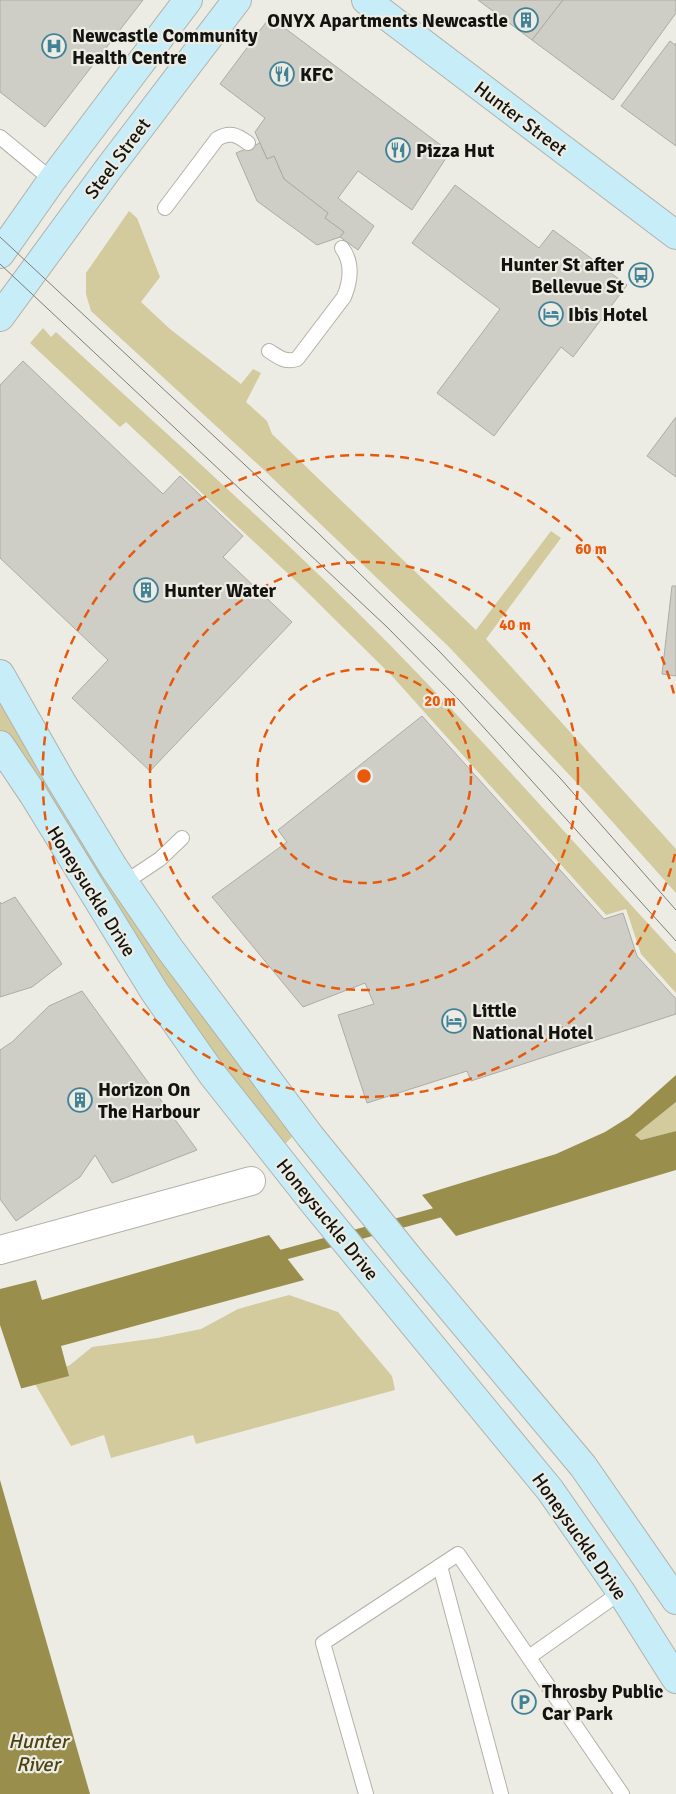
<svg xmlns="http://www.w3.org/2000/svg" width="676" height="1794" font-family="Signika,sans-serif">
  <rect width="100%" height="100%" fill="#edece4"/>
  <!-- green -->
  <g fill="#d3cb9d">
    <path d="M129 211 137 218 160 277 141 302 170 329 241 384 253 369 261 373 246 402 267 421 272 434 476 630 551 531 561 538 486 639 676 849V893L592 799 449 647 264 470 91 311 86 294V273Z"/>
    <path d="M43 328 51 337 56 332C168 436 284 537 391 646 489 746 581 851 676 954V993L641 954 626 909 606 915 392 676 298 583 126 422 120 427 30 343Z"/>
    <path d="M0 698 94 858 166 968 293 1136 282 1147 202 1044 0 734Z"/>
    <path d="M676 1102V1131L641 1140 635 1135Z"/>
    <path d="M289 1295 338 1312 392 1376 395 1390 196 1444 193 1435 111 1458 104 1435 71 1446 32 1379 70 1365 92 1347 157 1338 201 1329 238 1309Z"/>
  </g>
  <!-- water -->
  <g fill="#9a8e4d">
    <path d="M676 1075V1102L635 1135 641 1140 676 1131V1170L456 1236 422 1195 556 1154 605 1132 629 1117Z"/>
    <path d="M269 1235 304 1280 61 1346 69 1376 0 1394V1289L36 1280 42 1300Z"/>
    <path d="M0 1480 90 1794H0Z"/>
  </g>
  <!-- pier -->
  <path fill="#edece4" d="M0 1325 22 1391 1 1396 0 1394Z"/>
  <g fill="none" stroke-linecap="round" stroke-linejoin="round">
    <!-- stream -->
    <path stroke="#9a8e4d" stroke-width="11" d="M271 1258 451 1209"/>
  </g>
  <!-- building -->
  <g fill="#cecdc6" stroke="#adaca4">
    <path d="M0 0H143L45 127 0 92Z"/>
    <path d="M478 0H563L532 40Z"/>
    <path d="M563 0H676V13L613 100 532 40Z"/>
    <path d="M270 17 450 152 412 210 358 171 338 198 374 226 358 250 340 237 344 232 325 218 328 213 284 179 274 156 267 159 255 132 265 118 220 84Z"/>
    <path d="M670 41 675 45 676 43V146L621 106Z"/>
    <path d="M260 143 267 159 274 156 284 179 328 213 325 218 344 232 340 237 317 245 257 201 236 153Z"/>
    <path d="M455 185 539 248 553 230 627 285 573 357 561 347 494 436 437 393 500 309 412 243Z"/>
    <path d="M23 361 163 494 180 476 243 536 223 557 292 622 150 771 72 698 108 660 0 558V385Z"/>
    <path d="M676 417V477L647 456Z"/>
    <path d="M672 586H676V676L662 674Z"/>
    <path d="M422 716 604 919 623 913 637 956 676 999V1014L471 1081 467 1071 367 1103 338 1015 374 1004 365 983 303 1007 212 897 287 842 278 830Z"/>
    <path d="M15 897 62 964 32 987 0 997V902L1 904Z"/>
    <path d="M82 991 197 1150 112 1183 95 1155 80 1177 16 1221 0 1199V1050L12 1042 49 1006Z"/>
  </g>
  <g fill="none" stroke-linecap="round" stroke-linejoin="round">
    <!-- lane casing -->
    <g stroke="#b2b1aa" stroke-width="16">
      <g id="lane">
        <path d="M0 137 52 180"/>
        <path d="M165 208 217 139C230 131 237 135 248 143"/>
        <path d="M269 351C279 357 285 363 297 359L344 297C351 280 353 263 342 248"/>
        <path d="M124 883 160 859 182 838"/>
        <path d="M440 1566 501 1794"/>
        <path d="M529 1657 621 1592"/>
        <path d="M366 1794 323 1643 458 1554 622 1794"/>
      </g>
    </g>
    <!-- street casing -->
    <g stroke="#b2b1aa" stroke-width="30">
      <path id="street" d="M0 1250 251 1181"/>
    </g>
    <!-- secondary casing -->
    <g stroke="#b2b1aa" stroke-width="30">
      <g id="secondary">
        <path d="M366 0 676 235"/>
        <path d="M0 254 52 180 188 0"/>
        <path d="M0 317 109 168 237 0"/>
        <path d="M0 674 61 781 114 868 169 948 310 1136 413 1263 583 1466 676 1600"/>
        <path d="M0 745 33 794 154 991 212 1074 314 1203 550 1490 621 1592 676 1679"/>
      </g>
    </g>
    <!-- lane -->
    <use href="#lane" stroke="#fff" stroke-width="14"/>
    <!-- street -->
    <use href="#street" stroke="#fff" stroke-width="28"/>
    <!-- secondary -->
    <use href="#secondary" stroke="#c6edf8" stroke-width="28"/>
    <!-- tram -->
    <g stroke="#7e7d78" stroke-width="1">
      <path d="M0 237 317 532 438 650 560 778 676 910"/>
      <path d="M0 264 387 627 459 700 676 941"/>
    </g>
  </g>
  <!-- distance rings -->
  <g fill="none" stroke="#e8590c" stroke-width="2.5" stroke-dasharray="9 6">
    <circle cx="364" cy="776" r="107"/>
    <circle cx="364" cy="776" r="214"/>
    <path d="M675 854A321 321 0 1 1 675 698"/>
  </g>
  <!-- icons -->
  <defs>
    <g id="building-ring" transform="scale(1.25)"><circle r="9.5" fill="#edece4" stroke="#428296" stroke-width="1.5"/><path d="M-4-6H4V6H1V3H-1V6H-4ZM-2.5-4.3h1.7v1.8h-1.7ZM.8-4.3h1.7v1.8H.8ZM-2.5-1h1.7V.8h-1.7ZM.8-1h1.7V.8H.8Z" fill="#428296"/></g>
    <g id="hospital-ring" transform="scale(1.25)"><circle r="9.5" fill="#edece4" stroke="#428296" stroke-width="1.5"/><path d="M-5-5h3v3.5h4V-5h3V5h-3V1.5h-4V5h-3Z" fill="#428296"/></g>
    <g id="restaurant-ring" transform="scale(1.25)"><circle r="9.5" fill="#edece4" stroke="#428296" stroke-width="1.5"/><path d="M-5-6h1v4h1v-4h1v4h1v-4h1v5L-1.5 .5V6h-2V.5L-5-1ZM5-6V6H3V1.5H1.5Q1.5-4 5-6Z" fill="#428296"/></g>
    <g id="bus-ring" transform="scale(1.25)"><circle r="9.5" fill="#edece4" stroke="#428296" stroke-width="1.5"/><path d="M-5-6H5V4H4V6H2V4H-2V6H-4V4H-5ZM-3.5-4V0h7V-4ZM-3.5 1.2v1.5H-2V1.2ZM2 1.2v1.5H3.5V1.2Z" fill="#428296"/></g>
    <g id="hotel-ring" transform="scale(1.25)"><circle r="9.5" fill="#edece4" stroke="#428296" stroke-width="1.5"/><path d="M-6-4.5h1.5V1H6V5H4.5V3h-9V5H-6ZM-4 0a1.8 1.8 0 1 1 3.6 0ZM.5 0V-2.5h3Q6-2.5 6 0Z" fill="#428296"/></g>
    <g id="parking-ring" transform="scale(1.25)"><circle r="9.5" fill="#edece4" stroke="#428296" stroke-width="1.5"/><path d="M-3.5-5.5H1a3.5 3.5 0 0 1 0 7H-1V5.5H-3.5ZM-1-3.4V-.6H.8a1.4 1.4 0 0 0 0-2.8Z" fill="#428296"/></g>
  </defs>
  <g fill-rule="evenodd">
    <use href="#building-ring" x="526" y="20"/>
    <use href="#hospital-ring" x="54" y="46"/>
    <use href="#restaurant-ring" x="282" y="74"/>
    <use href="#restaurant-ring" x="398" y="150"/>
    <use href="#bus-ring" x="641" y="275"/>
    <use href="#hotel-ring" x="551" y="314"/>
    <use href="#building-ring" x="146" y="590"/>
    <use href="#hotel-ring" x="454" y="1021"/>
    <use href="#building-ring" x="80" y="1100"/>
    <use href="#parking-ring" x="524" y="1702"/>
  </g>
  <g text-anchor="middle" stroke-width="4.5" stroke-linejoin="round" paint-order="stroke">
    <!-- poi labels -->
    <g font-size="19" font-weight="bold" fill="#131310" stroke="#edece4" text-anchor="start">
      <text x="508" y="27" text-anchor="end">ONYX Apartments Newcastle</text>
      <text x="72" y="42">Newcastle Community<tspan x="72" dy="22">Health Centre</tspan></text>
      <text x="300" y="81">KFC</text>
      <text x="416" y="157">Pizza Hut</text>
      <text x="624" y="271" text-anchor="end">Hunter St after<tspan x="624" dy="22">Bellevue St</tspan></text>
      <text x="568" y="321">Ibis Hotel</text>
      <text x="164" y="597">Hunter Water</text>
      <text x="472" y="1017">Little<tspan x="472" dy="22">National Hotel</tspan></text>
      <text x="98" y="1096">Horizon On<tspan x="98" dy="22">The Harbour</tspan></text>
      <text x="542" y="1698">Throsby Public<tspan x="542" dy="22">Car Park</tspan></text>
    </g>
    <!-- street labels -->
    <g font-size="19" fill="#131310" stroke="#edece4">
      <text transform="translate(521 118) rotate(37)" y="7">Hunter Street</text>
      <text transform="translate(117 158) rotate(-53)" y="7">Steel Street</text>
      <text transform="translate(92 891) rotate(58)" y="7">Honeysuckle Drive</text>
      <text transform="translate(328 1219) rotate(51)" y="7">Honeysuckle Drive</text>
      <text transform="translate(580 1536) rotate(55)" y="7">Honeysuckle Drive</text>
    </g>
    <!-- water labels -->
    <g font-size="20" font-style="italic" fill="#4b420e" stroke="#edece4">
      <text x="38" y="1748">Hunter<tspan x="38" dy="23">River</tspan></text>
    </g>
  </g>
  <circle cx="364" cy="776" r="8" fill="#e8590c" stroke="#edece4" stroke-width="2.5"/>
  <g font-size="15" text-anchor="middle" font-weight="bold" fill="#e8590c" stroke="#edece4" stroke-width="4.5" stroke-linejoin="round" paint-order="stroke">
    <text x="591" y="554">60 m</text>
    <text x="515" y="630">40 m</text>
    <text x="440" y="706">20 m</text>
  </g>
</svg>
